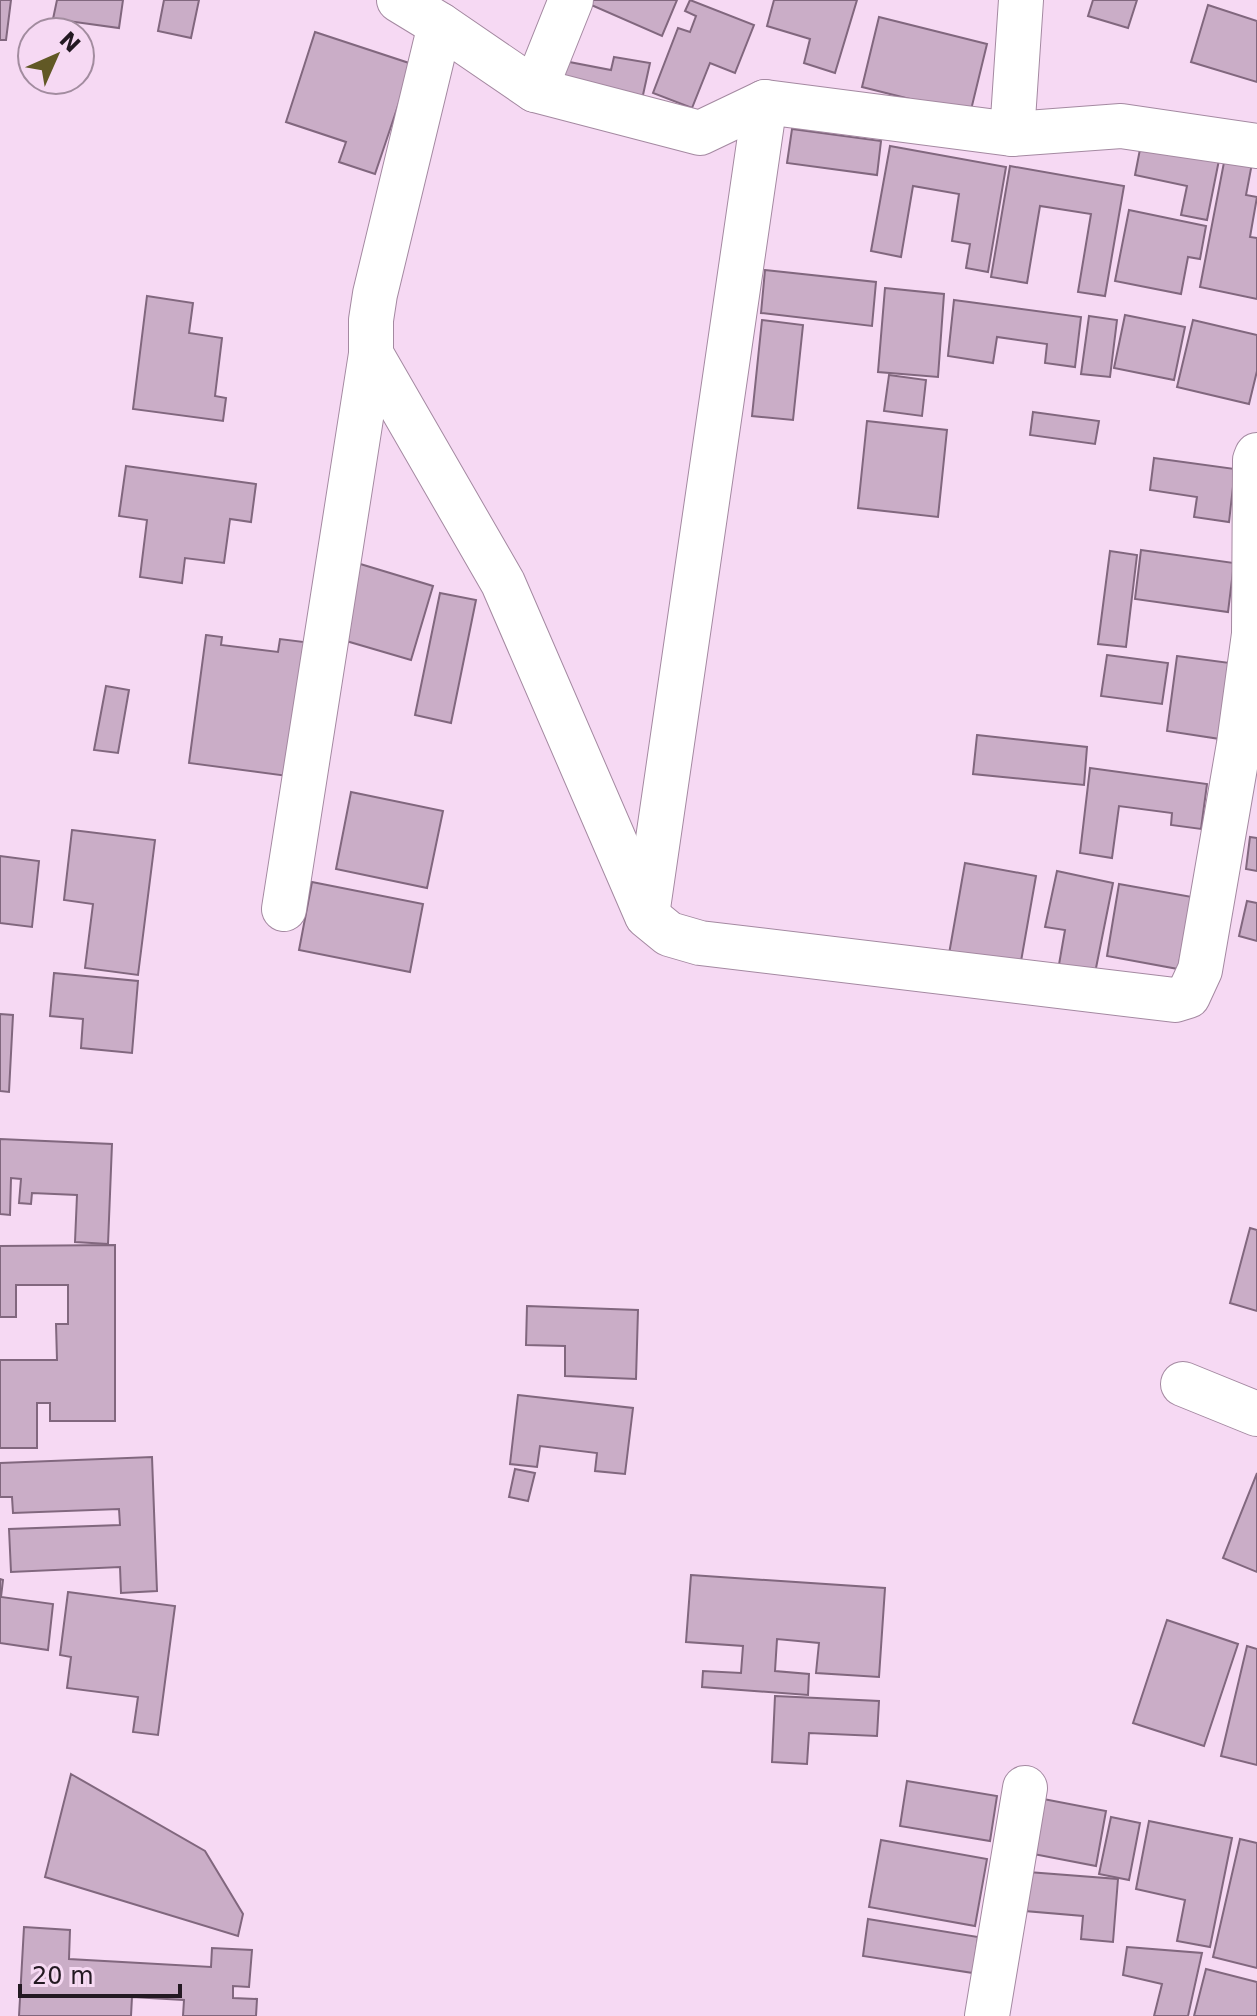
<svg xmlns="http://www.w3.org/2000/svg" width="1257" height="2016" font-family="'DejaVu Sans',sans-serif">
  <rect width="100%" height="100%" fill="#f6d9f3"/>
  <!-- building -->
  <g fill="#caadc7" stroke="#81677e" stroke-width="2">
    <path d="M0 0H11L6 40H0Z"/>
    <path d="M57 0H123L119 28 53 19Z"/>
    <path d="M164 0H199L191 38 158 31Z"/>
    <path d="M591 0H677L662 36 589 4Z"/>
    <path d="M690 0 754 25 735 73 710 63 692 108 653 93 678 28 690 32 696 16 685 11Z"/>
    <path d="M774 0H857L835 73 804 63 810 39 767 26Z"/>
    <path d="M1093 0H1137L1128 28 1088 16Z"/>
    <path d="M1208 5 1257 21V82L1191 62Z"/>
    <path d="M879 17 987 44 970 114 862 87Z"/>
    <path d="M315 32 412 64 375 174 339 162 346 142 286 122Z"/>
    <path d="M614 57 650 63 641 104 559 88 564 61 611 70Z"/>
    <path d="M792 129 881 141 877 175 787 163Z"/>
    <path d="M1142 139 1220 155 1207 220 1181 215 1187 186 1135 175Z"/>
    <path d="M890 146 1006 167 988 272 966 268 970 244 952 241 959 194 913 186 901 257 871 251Z"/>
    <path d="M1226 152 1253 158 1246 195 1257 197 1250 237 1257 238V299L1200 287Z"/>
    <path d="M1010 166 1124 186 1105 296 1078 292 1091 214 1040 206 1027 283 991 277Z"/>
    <path d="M1129 210 1206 226 1200 259 1188 257 1181 294 1115 281Z"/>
    <path d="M765 270 876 282 872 326 761 313Z"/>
    <path d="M885 288 944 294 938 377 878 372Z"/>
    <path d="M147 296 193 303 189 333 222 338 215 396 226 398 223 421 133 409Z"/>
    <path d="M954 300 1081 317 1075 367 1045 363 1047 344 997 337 993 363 948 356Z"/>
    <path d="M1125 315 1185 327 1174 380 1114 368Z"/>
    <path d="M1089 316 1117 320 1110 377 1081 374Z"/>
    <path d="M762 320 803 325 793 420 752 416Z"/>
    <path d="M1193 320 1257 335V371L1249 404 1177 387Z"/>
    <path d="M889 375 926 380 922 416 884 411Z"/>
    <path d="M1033 412 1099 421 1095 444 1030 435Z"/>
    <path d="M867 421 947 430 938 517 858 508Z"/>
    <path d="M1154 458 1235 469 1229 522 1194 517 1197 497 1150 490Z"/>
    <path d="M126 466 256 484 251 522 230 519 224 563 185 558 182 583 140 577 147 520 119 516Z"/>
    <path d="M1141 550 1234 563 1228 612 1135 599Z"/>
    <path d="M1110 551 1137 555 1126 647 1098 644Z"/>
    <path d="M357 563 433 586 411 660 336 638Z"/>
    <path d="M440 593 476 600 451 723 415 715Z"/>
    <path d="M206 635 222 637 221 645 278 652 280 639 312 643 295 777 189 763Z"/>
    <path d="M1107 655 1168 663 1162 704 1101 696Z"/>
    <path d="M1177 656 1230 663 1220 739 1167 731Z"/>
    <path d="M106 686 129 690 118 753 94 750Z"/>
    <path d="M977 735 1087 747 1084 785 973 774Z"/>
    <path d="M1090 768 1207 784 1201 829 1171 825 1172 813 1119 806 1112 858 1080 853Z"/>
    <path d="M351 792 443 811 427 888 336 869Z"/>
    <path d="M72 830 155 840 138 975 85 968 93 904 64 900Z"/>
    <path d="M1250 837 1257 838V871L1246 869Z"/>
    <path d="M0 856 39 861 32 927 0 923Z"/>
    <path d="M965 863 1036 876 1020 967 949 954Z"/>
    <path d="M1057 871 1113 883 1093 983 1057 976 1065 930 1045 927Z"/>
    <path d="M312 882 423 904 410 972 299 950Z"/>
    <path d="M1119 884 1192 897 1178 969 1107 956Z"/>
    <path d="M1247 901 1257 903V941L1239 936Z"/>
    <path d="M54 973 138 981 132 1053 81 1048 83 1019 50 1016Z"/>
    <path d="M0 1014 13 1015 9 1092 0 1091Z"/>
    <path d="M0 1139 112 1144 108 1244 75 1242 77 1195 32 1193 31 1204 19 1203 21 1179 11 1178 10 1215 0 1214Z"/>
    <path d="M1250 1228 1257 1230V1311L1230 1303Z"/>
    <path d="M115 1245V1421H50V1403H37V1448H0V1360H57L56 1324H68V1285H16V1317H0V1246Z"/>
    <path d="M527 1306 638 1310 636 1379 565 1376V1346L526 1345Z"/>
    <path d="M518 1395 633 1408 625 1474 595 1471 597 1453 540 1446 537 1467 510 1464Z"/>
    <path d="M152 1457 157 1591 121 1593 120 1567 11 1572 9 1529 120 1525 119 1509 13 1513 12 1497H0V1463Z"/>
    <path d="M515 1469 535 1473 528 1501 509 1497Z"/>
    <path d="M1257 1473V1572L1223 1558Z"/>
    <path d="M691 1575 885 1588 879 1677 816 1673 819 1643 777 1639 775 1671 809 1674 808 1695 702 1687 703 1671 741 1673 743 1646 686 1642Z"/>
    <path d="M0 1579 3 1580 1 1597 53 1604 48 1650 0 1643Z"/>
    <path d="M68 1592 175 1606 158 1735 133 1732 138 1697 67 1688 71 1657 60 1655Z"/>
    <path d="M1167 1620 1238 1644 1204 1746 1133 1723Z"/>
    <path d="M1247 1646 1257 1649V1765L1221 1756Z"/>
    <path d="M775 1696 879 1701 877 1736 809 1733 807 1764 772 1762Z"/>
    <path d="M71 1774 205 1851 243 1914 238 1936 45 1877Z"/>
    <path d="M907 1781 997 1796 990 1841 900 1826Z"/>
    <path d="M1033 1797 1106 1811 1096 1866 1023 1852Z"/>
    <path d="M1111 1817 1140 1823 1129 1880 1099 1874Z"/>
    <path d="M1149 1821 1232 1838 1210 1947 1177 1941 1185 1900 1136 1889Z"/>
    <path d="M1240 1839 1257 1843V1968L1213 1957Z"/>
    <path d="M881 1840 987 1859 975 1926 869 1907Z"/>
    <path d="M1028 1872 1118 1879 1113 1942 1081 1939 1083 1916 1025 1911Z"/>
    <path d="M868 1919 978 1937 973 1973 863 1956Z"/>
    <path d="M24 1927 70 1930 69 1959 211 1967 212 1948 252 1950 249 1987 233 1986V1998L257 1999 256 2016H183L184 2000 132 1997 131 2016H19Z"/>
    <path d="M1127 1947 1202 1953 1188 2016H1154L1162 1984 1123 1975Z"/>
    <path d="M1206 1969 1257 1982V2016H1194Z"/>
  </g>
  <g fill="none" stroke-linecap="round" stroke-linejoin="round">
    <!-- minor casing -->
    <g stroke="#a489a1" stroke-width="46">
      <g id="minor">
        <path d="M399 0 440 25 535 90 700 133 765 102 1012 134 1121 126 1257 146"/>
        <path d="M535 90 571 0"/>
        <path d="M1012 134 1021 0"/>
        <path d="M371 354 503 583 647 916 669 934 700 943 1175 1000 1188 996 1200 970 1239 744 1254 634 1255 460 1257 455"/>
        <path d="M284 909 371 354V320L375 294 440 25"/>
        <path d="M647 915 765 102"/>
        <path d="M1183 1384 1257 1414"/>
        <path d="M987 2016 1025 1788"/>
      </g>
    </g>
    <!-- minor -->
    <use href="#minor" stroke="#fff" stroke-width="44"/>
  </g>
  <!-- north arrow -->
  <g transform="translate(56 56) rotate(45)"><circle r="38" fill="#f6d9f3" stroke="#a28c9f" stroke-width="2"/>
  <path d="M0-6L14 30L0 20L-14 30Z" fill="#615825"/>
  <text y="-12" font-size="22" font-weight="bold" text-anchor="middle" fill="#231922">N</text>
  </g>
  <!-- scale -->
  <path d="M20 1984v12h160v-12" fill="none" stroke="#231922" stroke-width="4"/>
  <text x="32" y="1984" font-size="24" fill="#231922" stroke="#f6d9f3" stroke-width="6" paint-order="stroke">20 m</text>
</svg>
